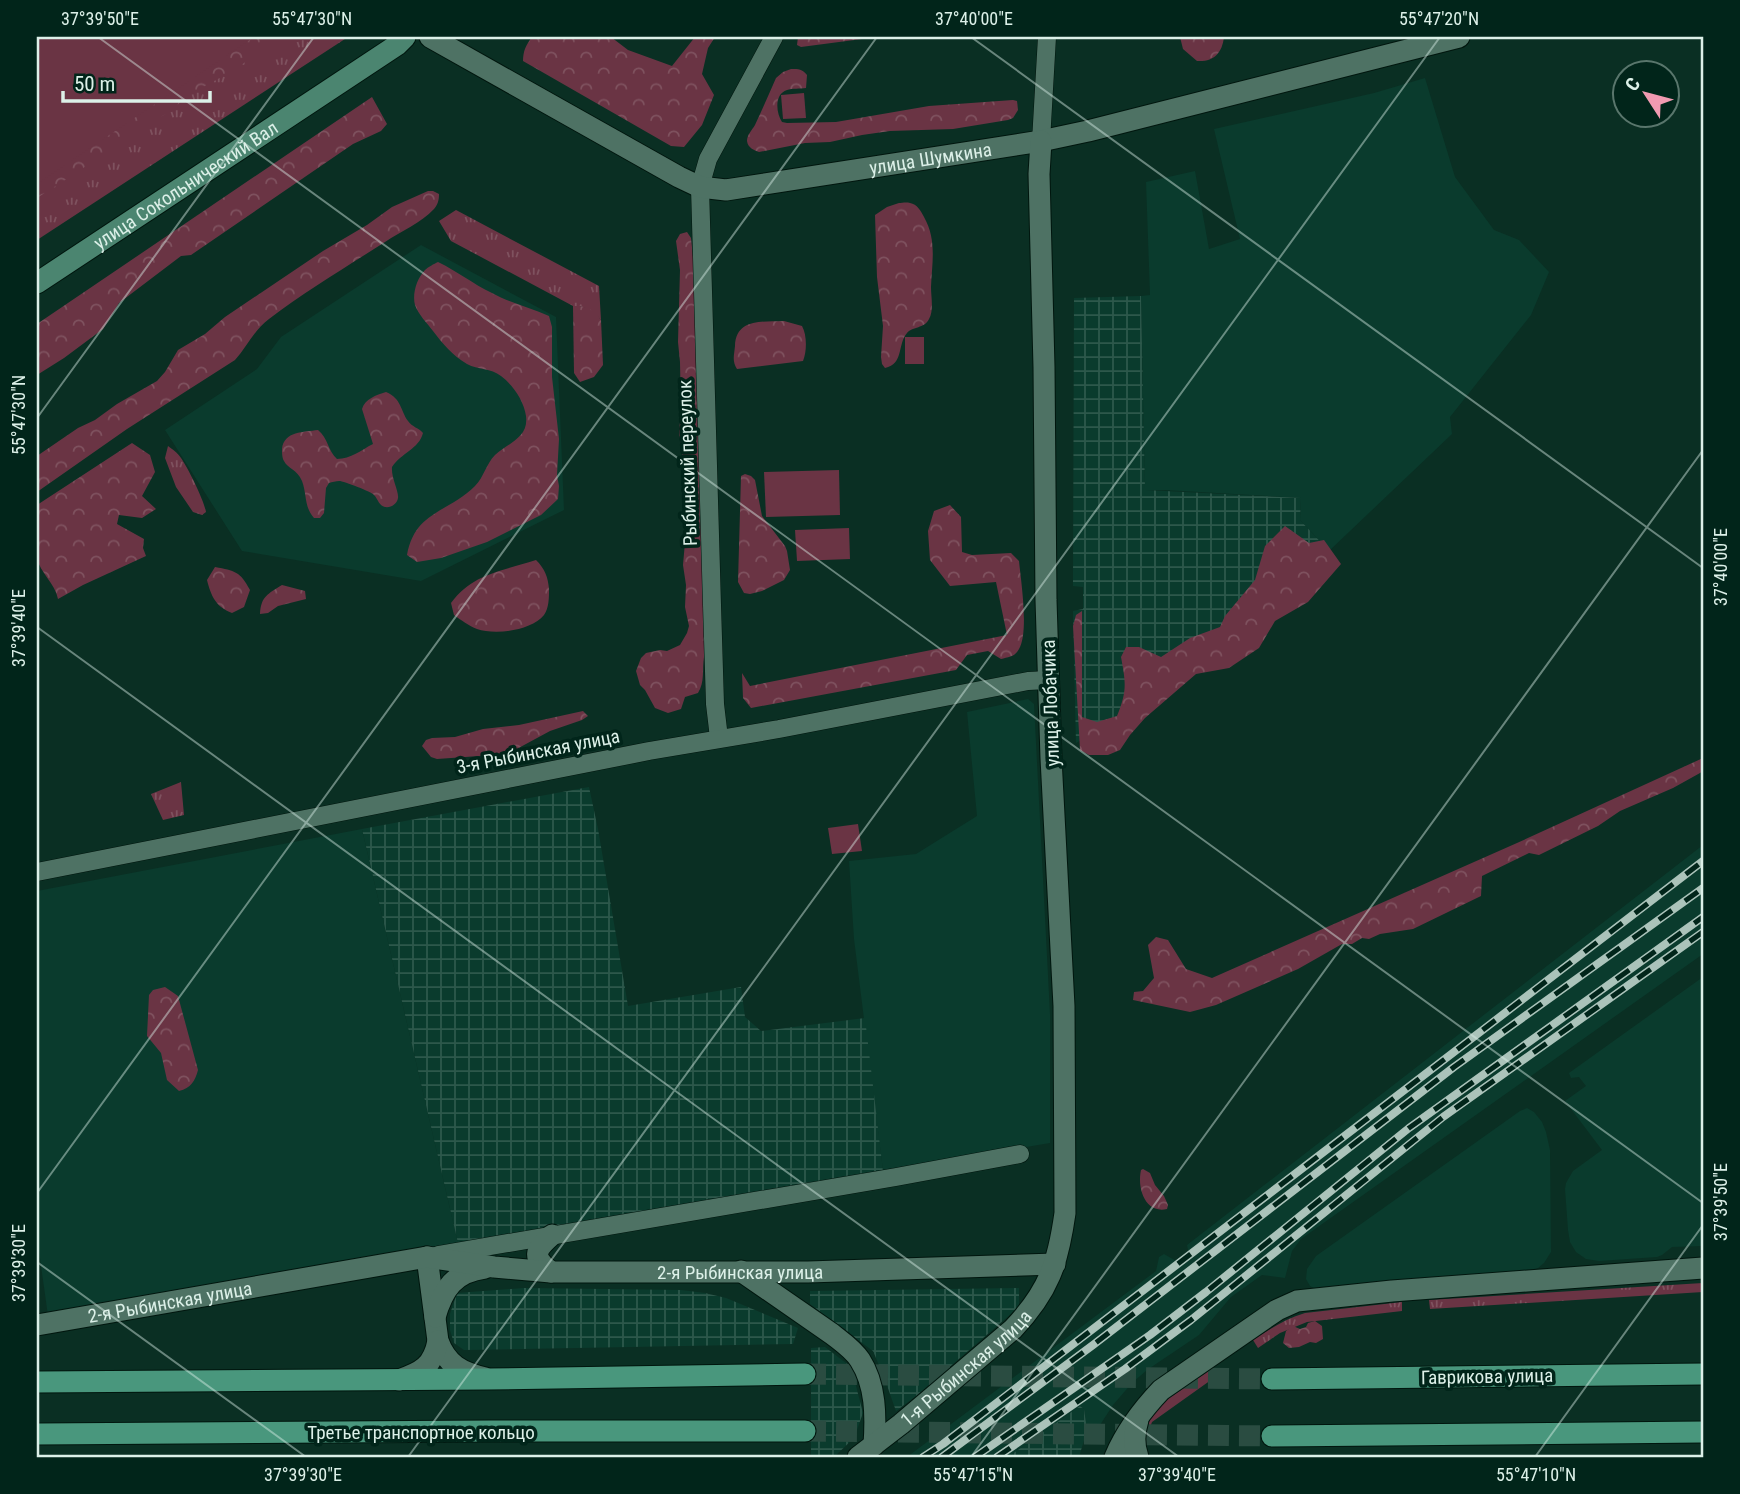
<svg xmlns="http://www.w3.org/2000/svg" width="1740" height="1494" font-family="'Roboto Condensed',sans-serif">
  <defs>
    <pattern id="industrial-grid" width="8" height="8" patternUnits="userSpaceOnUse" patternTransform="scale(1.75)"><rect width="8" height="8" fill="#0a3b2d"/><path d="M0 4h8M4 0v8" fill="none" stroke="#2d584b"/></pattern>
    <pattern id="grass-tufts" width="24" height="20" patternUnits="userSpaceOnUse" patternTransform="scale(1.75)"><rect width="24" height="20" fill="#6a3444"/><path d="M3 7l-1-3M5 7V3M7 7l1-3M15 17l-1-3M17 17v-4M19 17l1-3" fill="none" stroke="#7f525f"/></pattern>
    <pattern id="forest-crowns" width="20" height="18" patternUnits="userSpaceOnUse" patternTransform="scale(1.75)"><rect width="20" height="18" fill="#6a3444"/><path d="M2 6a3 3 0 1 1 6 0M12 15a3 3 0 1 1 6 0" fill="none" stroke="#7f525f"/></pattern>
  </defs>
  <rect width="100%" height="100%" fill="#0a2f23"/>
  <!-- built -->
  <g fill="#0a3b2d">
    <path d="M1425 78 1455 177 1494 230 1519 240 1549 272 1531 315 1450 417 1452 434 1329 551 1300 520 1301 498 1165 490H1145L1141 296 1150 295 1146 182 1195 171 1209 249 1240 239 1214 129 1374 93Z"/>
    <path d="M421 245 556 317 564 510 421 581 242 551 165 430 257 369 281 337Z"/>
    <path d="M1028 699 1034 704 1050 1014V1143L883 1171 854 939 849 861 916 854 977 816 967 712Z"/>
    <path d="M362 829 458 1243 48 1316 37 1237V891Z"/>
    <path d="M1703 845V954L1301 1239 1292 1251 1285 1278 1262 1275 1231 1297 1199 1335 1147 1370 1132 1383 1113 1405 1100 1425 1087 1430 1084 1409 1080 1406 1008 1457H907L1156 1271 1159 1257 1164 1254 1178 1262 1189 1255 1187 1245Z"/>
    <path d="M1703 977V1246L1672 1247 1662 1255 1657 1257 1599 1261 1586 1259 1576 1252 1570 1242 1568 1230 1565 1189 1566 1183 1573 1171 1602 1150 1565 1101 1586 1086 1579 1077 1571 1078 1569 1073Z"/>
    <path d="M1527 1108 1534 1112 1542 1122 1546 1132 1550 1150 1551 1252 1544 1263 1538 1268 1531 1270 1316 1289 1310 1286 1306 1279 1307 1269 1316 1256 1520 1111Z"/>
  </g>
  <!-- industrial -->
  <g fill="url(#industrial-grid)">
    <path d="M1141 296 1145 490 1301 498 1300 520 1329 551 1142 703 1076 743 1073 611 1083 609V587L1073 586 1074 298Z"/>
    <path d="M589 787 598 829 628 1006 741 987 745 1017 761 1031 865 1018 883 1171 458 1243 362 829Z"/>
    <path d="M524 1288 681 1290 705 1293 726 1298 798 1328 793 1344 464 1350 454 1343 450 1330V1314L457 1293Z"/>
    <path d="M1019 1288V1307L916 1396 896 1411 884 1377 873 1351 810 1304V1291Z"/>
    <path d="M825 1347 851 1367 863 1413 854 1438 834 1457H811V1348Z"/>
    <path d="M1080 1406 1084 1409 1087 1430 1079 1457H1008Z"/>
  </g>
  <!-- grass -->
  <g fill="url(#grass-tufts)">
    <path d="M254 37H348L37 240V184Z"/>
    <path d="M456 210 599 286 601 320C594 311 584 305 573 306L451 241 439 221Z"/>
    <path d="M168 446C172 449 178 453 181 458 188 468 204 500 206 512L202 515 193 512 176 487 165 458Z"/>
    <path d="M181 782 184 815 163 820 151 794Z"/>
    <path d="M1703 1283V1292L1430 1309 1429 1300Z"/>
    <path d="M1402 1302V1311L1307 1322 1280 1333 1258 1348 1253 1340C1270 1329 1285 1319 1305 1313Z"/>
    <path d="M1213 1368 1218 1375 1152 1422 1145 1441V1448L1149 1457 1145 1453 1142 1431 1152 1410Z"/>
  </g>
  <!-- forest -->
  <g fill="url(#forest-crowns)">
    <path d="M37 37H283L229 73 188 95 171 111 142 127 79 171 37 198Z"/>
    <path d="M532 37H611L628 50 672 66 695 37H715L708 48 702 74 714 95 702 125 684 147 671 146 523 61C523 51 526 45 532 37Z"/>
    <path d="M798 37H877L801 47 797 45Z"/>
    <path d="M1180 37H1224C1222 53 1214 62 1197 61L1183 49Z"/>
    <path d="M791 69C799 69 802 69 807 75L806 88C800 89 792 88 787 90 774 94 776 113 782 122L787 123 836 122 929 106 1013 100 1017 101 1018 110 1013 118 1008 120 953 129 890 131 862 135 830 142 805 143 759 152C754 150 748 148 747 141 747 135 752 130 755 125 762 110 769 94 776 78L783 72Z"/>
    <path d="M372 97 387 124 381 131 353 144 191 255 181 256 119 303 103 329 64 358 37 375V324Z"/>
    <path d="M428 191H433L439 194C439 200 438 204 434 209 421 223 401 231 385 242 346 267 306 291 269 319 254 330 247 347 235 360L127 429 37 492V456L78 428 95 420 117 404 157 381 165 372 178 350 205 334 225 317 323 251 367 225 392 207Z"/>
    <path d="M899 203C902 203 906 202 910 203 917 204 921 211 924 217 937 240 932 262 931 287 931 297 934 310 929 319 924 329 913 326 907 333 897 345 904 364 885 368L882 364 881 357 883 326 877 277 875 215 887 207Z"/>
    <path d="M687 232 691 238 694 266 701 392 698 441 701 469 708 639C707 645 705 651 704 657 702 670 705 682 698 693L685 697 681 709 668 713 655 708 645 690 640 685 636 671 641 658 646 653 660 650 667 651 680 645 687 633 689 626 685 607 686 585 683 565 686 531V503L683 489 682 453 679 432 681 412 680 362 678 342 680 270 676 241 680 234Z"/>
    <path d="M438 262C457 271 473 284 492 293 510 303 530 307 549 316L552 327V377L559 439 557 475 559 486 558 499 541 515 487 542 441 558 417 562 407 555C415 511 448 513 475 486 484 477 486 464 495 455 508 443 529 438 526 416 524 401 513 385 501 376 491 368 478 370 467 364 452 355 443 344 433 331 427 323 418 314 415 305 412 294 417 278 425 270 428 267 434 264 438 262Z"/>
    <path d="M573 306H580L588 308 596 313 601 320 603 365 594 377 580 382 574 373Z"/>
    <path d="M784 321 802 326C807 335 807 351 803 361L737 369C732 361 734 356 735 346 736 318 763 322 784 321Z"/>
    <path d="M386 392C402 399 400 410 408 421 412 427 419 428 423 433 419 449 401 453 392 467 391 478 399 491 398 498 397 504 391 508 385 507 379 506 378 499 374 495 372 492 344 481 339 481 336 481 332 482 329 483L326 488 324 513 320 518H314C304 507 307 494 302 481 297 469 288 469 284 461 282 458 282 452 282 449 284 431 304 432 318 430 328 438 328 451 337 459 351 459 361 450 373 444L362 409C365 399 376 395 386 392Z"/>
    <path d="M132 443 150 455 155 472 142 496 156 509 142 518 119 515 117 524 144 539 143 548 146 556 83 585 58 599C55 583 40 573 37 558 34 545 37 519 37 505Z"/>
    <path d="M745 474 751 476 755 480 762 516 785 546 787 551 790 570 784 580 762 591 750 594 744 593 738 582 741 476Z"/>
    <path d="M950 505 961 517 962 552 972 555 1011 553 1019 561C1021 581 1029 632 1019 649 1015 657 1008 657 1001 659L988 651 967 655 956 670 751 708 743 698 742 673 750 686 1007 635 996 582 950 586 930 560 928 531 934 511Z"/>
    <path d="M1285 526 1309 543 1324 540 1341 564 1308 602 1275 621 1259 648 1229 668 1196 674 1145 718 1130 735 1120 750 1108 755H1089L1080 750 1073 626 1076 615 1082 611V717L1097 722 1117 716C1127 691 1126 684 1121 657L1126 647H1139L1161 657 1190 638 1220 627 1225 616 1255 580 1265 546Z"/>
    <path d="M536 560C545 569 548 577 549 589 549 598 549 608 544 615 531 631 495 635 477 629 469 626 461 620 454 615L451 603C473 573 503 571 536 560Z"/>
    <path d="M215 567C235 571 240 571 250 590L244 607 232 613C216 607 211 596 207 580Z"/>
    <path d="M282 585 305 591 306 599 278 606 268 613 260 614C261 596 268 594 282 585Z"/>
    <path d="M583 711 588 716 582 720 550 731 513 751 493 755 437 759 431 757 422 746 426 740 432 738 455 737 483 729 519 725Z"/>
    <path d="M1703 758V771L1700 773 1673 788 1620 811 1598 826 1539 855 1529 853 1482 876 1481 896 1413 929 1380 934 1369 939 1362 938 1352 944H1342L1298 969 1216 1005 1190 1012 1133 1000 1134 992 1143 991 1154 978 1148 945 1156 937 1168 940 1186 969 1212 978 1517 843Z"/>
    <path d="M165 987 178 996 198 1070C195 1081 191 1088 179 1091L167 1080 161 1053 147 1036 149 995 153 990Z"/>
    <path d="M1143 1169 1150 1173 1155 1185 1164 1196 1168 1205 1167 1209C1145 1214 1137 1188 1141 1170Z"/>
    <path d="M1315 1321 1322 1326 1323 1339 1316 1343 1310 1342 1299 1347 1289 1348 1283 1343 1286 1331 1293 1326 1300 1329 1306 1327 1308 1323Z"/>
  </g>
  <!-- park -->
  <g fill="#6a3444">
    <path d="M37 37H254L37 184Z"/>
    <path d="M804 93 806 118 783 119 781 95Z"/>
    <rect x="905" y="337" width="19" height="27"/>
    <path d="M839 470 840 515 766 517 764 472Z"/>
    <path d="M849 528 850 559 797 561 795 530Z"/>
    <path d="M858 824 862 851 832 854 828 828Z"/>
  </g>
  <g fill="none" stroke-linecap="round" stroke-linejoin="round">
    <!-- primary-tunnel -->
    <g stroke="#2a4c41" stroke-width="21" stroke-dasharray="21 10" stroke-linecap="butt">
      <path d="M805 1374 1272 1379"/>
      <path d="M805 1431 1272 1436"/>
    </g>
    <!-- minor casing -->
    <g stroke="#00160e" stroke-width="19">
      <g id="minor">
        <path d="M1041 141 1047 37"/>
        <path d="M719 738 715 704 712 605 700 187 708 159 774 37"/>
        <path d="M37 872 649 751 779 729 1028 681 1048 680"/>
        <path d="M438 1255 896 1177 1020 1154"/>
      </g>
    </g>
    <!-- tertiary casing -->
    <g stroke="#00160e" stroke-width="23">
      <g id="tertiary">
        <path id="s1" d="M430 37 679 177 700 187 726 190 1041 141 1088 131 1459 37"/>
        <path d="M427 1257 438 1341C447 1365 461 1372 485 1378"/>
        <path d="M741 1271 832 1334C842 1342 853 1349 860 1360 876 1385 876 1416 874 1445"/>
        <path d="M551 1272C532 1257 534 1251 552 1235"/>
        <path d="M435 1317C443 1289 454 1272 485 1268"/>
        <path id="s2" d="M37 1325 427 1257 494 1267 551 1272H808L1055 1264"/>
        <path d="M399 1380C422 1372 433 1366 438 1341"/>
        <path id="s3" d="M858 1457 901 1424 1013 1329C1049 1291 1058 1263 1065 1213L1064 1006 1051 758 1046 600 1044 367 1039 174 1041 141"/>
        <path d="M1115 1457C1126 1431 1142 1410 1161 1390L1277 1310 1297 1301 1392 1291 1703 1268"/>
        <path d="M1138 1457C1133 1444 1134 1433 1138 1420"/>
      </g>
    </g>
    <!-- secondary casing -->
    <g stroke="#00160e" stroke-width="23">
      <g id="secondary">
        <path id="s4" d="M37 283 397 45 405 37"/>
      </g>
    </g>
    <!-- primary casing -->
    <g stroke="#00160e" stroke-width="23">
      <g id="primary">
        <path d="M1272 1379 1703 1374"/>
        <path d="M37 1382 487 1379 805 1374"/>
        <path d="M37 1434 492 1431H805"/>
        <path d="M1272 1436 1703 1432"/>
      </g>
    </g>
    <!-- minor -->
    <use href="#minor" stroke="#4e7264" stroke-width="18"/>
    <!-- tertiary -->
    <use href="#tertiary" stroke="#4e7264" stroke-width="21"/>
    <!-- secondary -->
    <use href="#secondary" stroke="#4b8570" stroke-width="21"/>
    <!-- primary -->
    <use href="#primary" stroke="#49977d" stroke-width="21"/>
    <!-- rail casing -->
    <g stroke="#abc3ba" stroke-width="8">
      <g id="rail">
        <path d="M923 1457 943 1444 1703 861"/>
        <path d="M942 1457 1093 1345 1454 1067 1703 888"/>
        <path d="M975 1457 1150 1335 1206 1292 1409 1128 1703 917"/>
        <path d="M997 1457 1125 1369 1191 1320 1443 1117 1703 932"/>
      </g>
    </g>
    <!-- rail -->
    <use href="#rail" stroke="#01251a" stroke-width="5" stroke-dasharray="16" stroke-linecap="butt"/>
  </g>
  <!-- ticks -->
  <path fill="none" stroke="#dcf0e8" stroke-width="2" stroke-opacity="0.45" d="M98 37 1703 1203M971 37 1703 568M37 418 314 37M37 627 1179 1457M37 1193 877 37M37 1262 306 1457M408 1457 1440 37M971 1457 1703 450M1535 1457 1703 1225"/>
  <g text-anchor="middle" stroke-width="7" stroke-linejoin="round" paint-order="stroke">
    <!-- street labels -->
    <g font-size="19" fill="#dcf0e8" stroke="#01251a">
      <text dy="7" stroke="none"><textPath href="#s1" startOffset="542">улица Шумкина</textPath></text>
      <text dy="7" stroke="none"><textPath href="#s4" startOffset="178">улица Сокольнический Вал</textPath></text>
      <text transform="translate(687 463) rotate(-92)" y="7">Рыбинский переулок</text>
      <text transform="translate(1050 703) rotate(-92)" y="7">улица Лобачика</text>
      <text transform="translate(538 751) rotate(-11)" y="7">3-я Рыбинская улица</text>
      <text dy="7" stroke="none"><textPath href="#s2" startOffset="710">2-я Рыбинская улица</textPath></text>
      <text dy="7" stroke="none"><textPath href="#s2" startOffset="135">2-я Рыбинская улица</textPath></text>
      <text dy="7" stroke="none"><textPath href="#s3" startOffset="140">1-я Рыбинская улица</textPath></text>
      <text transform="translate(1487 1376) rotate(-1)" y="7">Гаврикова улица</text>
      <text x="421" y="1439">Третье транспортное кольцо</text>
    </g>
  </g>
  <!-- border -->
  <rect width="1740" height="1494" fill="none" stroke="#01251a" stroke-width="77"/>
  <!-- north arrow -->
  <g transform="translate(1646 94) rotate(306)"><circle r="33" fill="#01251a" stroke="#59766c" stroke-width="2"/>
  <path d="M0-5L12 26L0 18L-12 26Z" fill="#f19ab1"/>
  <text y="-10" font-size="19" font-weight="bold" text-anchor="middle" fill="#dcf0e8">С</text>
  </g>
  <!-- scale -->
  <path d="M63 91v10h147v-10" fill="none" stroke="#dcf0e8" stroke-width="3.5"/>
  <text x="74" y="91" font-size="21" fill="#dcf0e8" stroke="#01251a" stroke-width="5" paint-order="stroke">50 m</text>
  <rect x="38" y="38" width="1664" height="1418" fill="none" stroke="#dcf0e8" stroke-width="2.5"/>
  <g font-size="18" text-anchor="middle" fill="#dcf0e8">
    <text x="100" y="25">37°39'50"E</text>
    <text x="312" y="25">55°47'30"N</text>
    <text x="974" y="25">37°40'00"E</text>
    <text x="1439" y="25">55°47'20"N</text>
    <text transform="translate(19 415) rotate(-90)" y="6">55°47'30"N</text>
    <text transform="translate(1721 567) rotate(-90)" y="6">37°40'00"E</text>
    <text transform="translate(19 628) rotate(-90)" y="6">37°39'40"E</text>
    <text transform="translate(1721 1202) rotate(-90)" y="6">37°39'50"E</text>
    <text transform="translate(19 1263) rotate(-90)" y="6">37°39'30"E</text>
    <text x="303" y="1481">37°39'30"E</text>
    <text x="973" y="1481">55°47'15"N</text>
    <text x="1177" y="1481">37°39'40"E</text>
    <text x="1536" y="1481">55°47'10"N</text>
  </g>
</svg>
